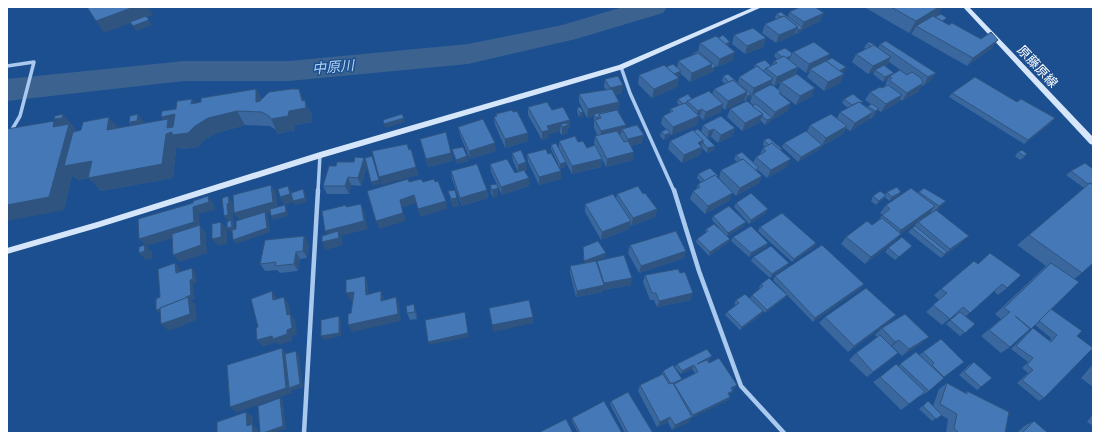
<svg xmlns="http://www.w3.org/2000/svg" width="1100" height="440" font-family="Rubik,'Noto Sans JP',sans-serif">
  <rect width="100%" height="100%" fill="#1b4f8f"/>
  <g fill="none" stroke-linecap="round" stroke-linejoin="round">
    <!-- river -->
    <path fill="#3c6290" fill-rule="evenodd" d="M623 7H667L663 13 576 39 468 64 289 81H184L7 101V79L184 61H289L468 44 562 25Z"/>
    <!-- street-far1 -->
    <g stroke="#a9c9ee" stroke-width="3.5">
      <path d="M7 66 34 62 20 116 7 138"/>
      <path d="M621 67 630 93 674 191"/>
      <path d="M318 191 320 155"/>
    </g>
    <!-- street -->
    <g stroke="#a9c9ee" stroke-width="4.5">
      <path d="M674 190 699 271 741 386 784 433"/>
      <path d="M304 433 318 190"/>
    </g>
    <!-- secondary -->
    <g fill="#d6e6fa" fill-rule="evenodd">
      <path d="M754 7H762L623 69 321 158 97 228 7 254V248L97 222 320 152 619 65Z"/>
      <path d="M963 7H969L1093 137V145L1090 144Z"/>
    </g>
  </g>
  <!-- wall -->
  <g fill="#3a679d" fill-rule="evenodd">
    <path d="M864 7H942L937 16 935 17 992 48 967 66 911 34 914 30 909 33Z"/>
    <path d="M789 12 820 21 802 30 801 32 796 34 795 33 794 35 776 43 762 33 765 24 776 19 775 18 776 14 788 17Z"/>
    <path d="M734 35 766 38 763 47 745 54 732 44Z"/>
    <path d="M718 38 730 42 728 46 733 60 717 67 698 51 700 43Z"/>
    <path d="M867 43 875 46 878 48 880 44 936 73 930 81 923 86 922 85 918 92 902 101 900 99 897 103 881 112 878 110 874 117 870 119 869 118 868 120 850 131 846 128 843 134 822 146 820 149 798 162 782 147 784 143 807 132 810 125 837 118 840 112 848 108 842 103 844 99 862 104 867 108 868 106 871 104 865 100 870 92 882 88 884 87 886 85H885L888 79 883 82 873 74 875 71 868 74 852 62 856 54 866 49 864 48ZM889 62 902 71 893 74 885 66 887 65Z"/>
    <path d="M776 52 792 53 793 52 828 60 844 72 842 73 844 74 840 83 824 91 807 77 810 71 806 73 789 60 798 67 795 75 812 96 796 105 780 93V94L788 111 771 120 770 122 765 125 760 120 759 123 742 131 727 117 730 109 753 105 750 102 752 96 750 97V98L745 101 744 100 725 110 722 107 721 112 703 120 700 117H699L697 125 672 135 670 134 669 137 664 140 660 136 661 132 666 129 661 124 663 116 670 113V109L679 105 677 103 678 99H692L712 94 714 89 725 84 722 81 723 76 738 83 739 77 754 68 755 64 771 66 772 65 774 61 777 59 774 56ZM781 82 778 90 770 86 771 83 774 86 782 82Z"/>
    <path d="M693 53 714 71 690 82 680 73V76L677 77 679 78 677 87 652 98 638 84 639 75 666 67 677 68 678 61 692 55Z"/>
    <path d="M605 79 622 93 615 95 619 102 618 110 626 125 625 128 642 143 631 146 633 160 606 167 602 159 601 167 572 174 559 149V141L578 142 587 148 595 145 594 144 595 136H598L594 128V116L587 118 579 102V94L606 90 604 87Z"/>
    <path d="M256 89 262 100 304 101 312 115V122L295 125V130L278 134 276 130 270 126 245 125 217 133 204 140 198 147 182 149 180 147 176 148 173 178 101 191 89 178 78 180 72 175 64 210 54 121 59 126 75 128V130L76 131 118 128 131 126 129 122 145 123 163 120 176 109 192 99 194 103Z"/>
    <path d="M952 93 1051 123 1024 144 949 97Z"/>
    <path d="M528 107 552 110 570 120V128H568V133L562 135 560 133V131L549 134V138L542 140 528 115Z"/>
    <path d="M577 108 583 117H579L577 112Z"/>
    <path d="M496 114 528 133V141L505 148 495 125 494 117H496Z"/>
    <path d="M703 125 735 128 732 136 718 143 711 137 708 138 715 146 714 150 707 153 702 148 700 155 682 163 668 149 670 141 694 131 701 132Z"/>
    <path d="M458 127 496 151 470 159 460 135Z"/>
    <path d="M420 139 451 153 452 161 428 167Z"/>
    <path d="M764 140 782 149 781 151 787 167 767 178 758 170 757 171 762 176 759 183 736 196 719 178 721 170 737 162 734 159 736 155 753 163 756 157 760 154 763 148 765 147 763 145Z"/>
    <path d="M551 145 566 162V167L560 168 551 149Z"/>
    <path d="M452 149 467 156 468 161 457 164 453 154Z"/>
    <path d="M1018 152 1027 154 1023 158 1020 160 1015 156Z"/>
    <path d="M512 153 527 170 524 171 529 186 502 195 491 172 490 164 515 173 518 172 513 161Z"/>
    <path d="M527 154H548L561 171V179L539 185 528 162Z"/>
    <path d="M364 158 367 166 361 186 351 185 349 194H327L323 186 336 166 354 162Z"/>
    <path d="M1085 163 1092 196 1082 273 1074 279 1050 310 1077 336 1044 398 1039 401 1017 383 1028 373 1022 368 1028 362 1011 349 1028 332 1033 328 1050 341 1051 338 1035 325 1010 347 1001 353 981 336 1001 319 995 314 1046 266 1017 245 1084 188 1066 175 1071 171Z"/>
    <path d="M451 171 487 190 488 198 462 206 452 179Z"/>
    <path d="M698 174 717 178 730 200 705 214 690 199 693 191 696 189 698 184 701 182 697 178Z"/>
    <path d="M490 185 498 188V196L493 198 491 193Z"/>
    <path d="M448 191 457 198 459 206 453 207Z"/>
    <path d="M887 192H901L898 196 889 201 885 197 883 199 876 205 871 201 873 196 885 195Z"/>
    <path d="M919 192 946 201 937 210 961 243 941 258 908 232 918 222 931 213 930 212 929 214 901 233 895 241 865 264 841 244 846 237 872 225 878 221 882 215 880 213 886 205 918 193Z"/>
    <path d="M617 194H643L657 209 655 217 631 226 630 224 629 229 601 240 585 212V204L616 199Z"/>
    <path d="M736 203 766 213 749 224 734 207Z"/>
    <path d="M713 216 744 226 728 236 729 242 709 256 696 242 697 239 705 233 706 229 719 228 712 220Z"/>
    <path d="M760 227 816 243 814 247 792 262 758 231Z"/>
    <path d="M733 237 768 243 766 247 749 257 731 241Z"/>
    <path d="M309 244 307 258 300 259 298 271 280 273 277 270 265 271 260 264Z"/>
    <path d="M630 245 686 251 684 258 639 273 628 253Z"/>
    <path d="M912 246 909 249 895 260 885 252 888 248Z"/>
    <path d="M583 247 605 257 594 261 597 264V261L631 285 603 290V292L576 297 570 273V266L584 263Z"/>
    <path d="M753 257 789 263 787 266 770 278 751 261Z"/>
    <path d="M974 261 1007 288 998 295 994 291 966 316 975 324 960 336 946 324 956 315 955 314 942 325 926 312 939 300 934 295Z"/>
    <path d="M645 275 691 300 657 307 654 300H650L643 282Z"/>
    <path d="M775 276 864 284 861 288 813 322 787 295 785 298 765 313 763 311 761 315 740 330 725 315 727 312 736 305 734 304 736 300 750 298 752 295 760 289 759 287 761 284 786 293 773 280Z"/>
    <path d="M416 311 417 319 410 320 407 313Z"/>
    <path d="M825 317 889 322 848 352 819 323Z"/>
    <path d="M882 328 922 343 902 356 892 346H891V359L867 377 849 360 856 353 877 337 875 335Z"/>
    <path d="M916 352 919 355 923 352 964 362 943 378 929 391 921 396H920L901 410 873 382 880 377 898 366Z"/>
    <path d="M712 356 710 359 708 361 709 363 737 385 735 388 732 389 731 394 729 395 730 397 728 400 691 418 689 422 672 430 668 422 657 427 638 391 640 385 662 374 663 371 681 380 695 373 692 369 681 374 675 367 677 364Z"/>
    <path d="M974 362 981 387 977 390 959 375 969 365Z"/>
    <path d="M1093 364V387L1081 378Z"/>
    <path d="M947 383 965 393 967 391 1005 433H946L948 419 941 415 932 421 919 409 928 401 933 406 939 389Z"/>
    <path d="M611 401 653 433H625L610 404Z"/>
    <path d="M1093 414V426L1087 422Z"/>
    <path d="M572 418 622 433H578L572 421Z"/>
    <path d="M1034 421 1048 433H1017L1024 426Z"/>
  </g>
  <!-- shaded-wall -->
  <g fill="#305480">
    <path d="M134 7H148L153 15 104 33 96 21Z"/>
    <path d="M939 7H942L937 16 918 27 916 26 914 30 909 33 916 21Z"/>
    <path d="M824 13 820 21 802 30 801 32 796 34 798 30 801 29 804 22Z"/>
    <path d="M149 20 152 25 136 31 133 26Z"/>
    <path d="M798 27 794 35 776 43 779 35Z"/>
    <path d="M766 38 763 47 745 54 747 46Z"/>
    <path d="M998 40 992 48 967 66 973 58Z"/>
    <path d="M730 42 729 46 720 50 722 46Z"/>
    <path d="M735 52 733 60 717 67 720 59Z"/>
    <path d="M830 54 827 62 810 69V71L806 73 809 64Z"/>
    <path d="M791 56 789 60 782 63 784 59Z"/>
    <path d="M891 57 887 65 876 70H875V71L868 74 873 66Z"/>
    <path d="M712 64 716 66 714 71 690 82 692 73Z"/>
    <path d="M798 67 794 75 774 86 777 77Z"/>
    <path d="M846 67 844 72 835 76 837 72Z"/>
    <path d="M681 71 680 76 670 80V76Z"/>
    <path d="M894 73 892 77 890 76 888 79 883 82 885 77Z"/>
    <path d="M936 73 930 81 923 86 928 77Z"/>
    <path d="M844 74 840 83 824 91 828 82Z"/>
    <path d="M679 78 677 87 652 98 654 89Z"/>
    <path d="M773 79 769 88 753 94 752 96 751 97 754 88Z"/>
    <path d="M923 83 918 92 902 101 907 93Z"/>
    <path d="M623 85 622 93 609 96 610 88Z"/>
    <path d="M815 88 812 96 796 105 800 96Z"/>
    <path d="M256 89 264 103 256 102Z"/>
    <path d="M299 89 305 103V100L312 115V122L295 125V130L278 134 271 119 289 111Z"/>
    <path d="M747 92 744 101 725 110 728 101Z"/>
    <path d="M751 94 750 98 745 101 747 96Z"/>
    <path d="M902 95 897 103 881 112 886 104Z"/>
    <path d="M192 99 201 113 191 104Z"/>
    <path d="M619 102 618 110 595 116 594 114V116L587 118 588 109Z"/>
    <path d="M791 103 788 111 771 120 775 112Z"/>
    <path d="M723 104 721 112 703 120 706 112Z"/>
    <path d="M702 109 697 125 672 135 673 127 696 118 698 111Z"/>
    <path d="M879 109 874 117 870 119 875 111Z"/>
    <path d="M237 111 245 125 217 133 204 140 198 147 182 149 180 147 176 148 173 178 101 191 89 178 78 180 72 175 64 210 7 221V205L53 127 54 121 60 126 54 119 63 114 75 128V130L82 138 166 134 167 126 161 117 175 114 195 126 208 118Z"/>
    <path d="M583 112V117H579L580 113Z"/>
    <path d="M873 112 868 120 850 131 855 123Z"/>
    <path d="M138 114 149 128 140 136 129 122Z"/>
    <path d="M763 114 759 123 742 131 745 123Z"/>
    <path d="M109 117 121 131 107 130Z"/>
    <path d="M404 118 405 122 386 128 384 124Z"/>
    <path d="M772 118 770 122 765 125 767 120Z"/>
    <path d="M1055 118 1051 123 1024 144 1028 140Z"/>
    <path d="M570 120V128H568V133L562 135V127L561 124 560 131 549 134V138L542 140V132L547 126Z"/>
    <path d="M626 125 625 133 622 129 621 134 600 139 601 131Z"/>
    <path d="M847 126 843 134 822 146 820 149 798 162 801 157 822 145 826 138Z"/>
    <path d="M735 128 732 136 718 143 721 135Z"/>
    <path d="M714 129 711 137 707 139 709 131Z"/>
    <path d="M528 133V141L505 148V139Z"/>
    <path d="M670 133 669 137 664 140 665 135Z"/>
    <path d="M644 135 642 143 627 147 628 139Z"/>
    <path d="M703 140 701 147H702L700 155 682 163 684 155 698 143Z"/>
    <path d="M495 143 496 151 470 159 469 151Z"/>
    <path d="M715 146 714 150 707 153 708 148Z"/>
    <path d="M634 152 633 160 606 167 607 159Z"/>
    <path d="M451 153 452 161 428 167 426 159Z"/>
    <path d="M372 156 380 184 372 186 371 182Z"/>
    <path d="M467 156 468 161 457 164 456 160Z"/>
    <path d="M364 158 367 166 361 186 358 178Z"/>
    <path d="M602 159 601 167 572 174V166Z"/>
    <path d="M791 159 787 167 767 178 771 170Z"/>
    <path d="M526 162 527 170 518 173V165Z"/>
    <path d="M566 162V167L560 168V164Z"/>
    <path d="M416 167 419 175 381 185 379 177Z"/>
    <path d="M561 171V179L539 185V177Z"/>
    <path d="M762 176 759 183 736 196 740 188Z"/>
    <path d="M348 177 351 185 349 194 345 186Z"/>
    <path d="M529 178V186L502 195 501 187Z"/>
    <path d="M271 185 276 192 278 210 266 214 268 216 270 232 236 244 233 240 240 221 234 213Z"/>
    <path d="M288 186 293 194 303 189 305 193 307 202 295 205 293 202 285 205 287 209 288 216 273 220 271 216 284 205 280 197Z"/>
    <path d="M498 188V196L493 198 492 190Z"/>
    <path d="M487 190 488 198 462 206 460 198Z"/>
    <path d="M901 192 898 196 889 201 892 197Z"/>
    <path d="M733 193 730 200 705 214 708 206Z"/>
    <path d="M414 195 416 203 402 208 406 221 379 229 376 221 400 200Z"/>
    <path d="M886 195 883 199 876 205 879 201Z"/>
    <path d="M208 196 214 204 215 210 199 214 200 226 206 233 207 253 180 262 173 255 200 230 146 246 152 252 153 258 146 260 139 253 145 245 139 239 193 207Z"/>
    <path d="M228 196 234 204 235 211H233L235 231 230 232 227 228 230 224 224 216Z"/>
    <path d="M457 198 459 206 453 207 451 199Z"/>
    <path d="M446 201 447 209 420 217 418 209Z"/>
    <path d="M946 201 939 209 932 214 939 206Z"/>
    <path d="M361 204 364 211 368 229 341 236 342 239 343 245 326 250 322 242 329 239 325 231Z"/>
    <path d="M935 206 929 214 895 238 901 230Z"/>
    <path d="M657 209 655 217 631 226 633 218Z"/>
    <path d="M768 209 766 213 749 224 751 220Z"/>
    <path d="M631 221 629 229 601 240 602 232Z"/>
    <path d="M221 222 227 229V244L218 246 212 239Z"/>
    <path d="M746 222 744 226 727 237 728 233Z"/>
    <path d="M901 234 895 241 865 264 871 257Z"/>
    <path d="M304 236 309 244 307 258 303 251Z"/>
    <path d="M969 236 961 243 941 258 950 249Z"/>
    <path d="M730 239 729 242 709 256 710 252Z"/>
    <path d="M768 243 766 247 749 257 751 253Z"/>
    <path d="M816 243 814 247 792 262 794 259Z"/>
    <path d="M686 251 684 258 639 273 641 266Z"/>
    <path d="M296 252 300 259 298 271 294 264Z"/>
    <path d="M606 253 605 257 584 265V261Z"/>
    <path d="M175 263 179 267 180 277 176 273Z"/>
    <path d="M789 263 787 266 770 278 772 274Z"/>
    <path d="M192 268 195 272 197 282 193 284 195 299 191 300 195 304 197 320 169 331 161 324 160 314 156 310 186 297Z"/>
    <path d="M365 276 368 283 369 302 366 295Z"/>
    <path d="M632 278 631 285 603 290 604 283Z"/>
    <path d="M864 284 861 288 813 322 815 318Z"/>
    <path d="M604 285 603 292 576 297 577 291Z"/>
    <path d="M272 291 277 298 279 307 273 300Z"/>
    <path d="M381 291 384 298 385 307 381 301Z"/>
    <path d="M354 292 357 299 350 300 346 293Z"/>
    <path d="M693 293 691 300 657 307 659 301Z"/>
    <path d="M787 295 785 298 765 313 767 310Z"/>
    <path d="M284 297 289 304 291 315 295 320 297 334 292 336V341L278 345 276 342 263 347 257 340 287 330V315Z"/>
    <path d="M396 297 399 304 401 321 352 332 348 325Z"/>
    <path d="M414 304 416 311 417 319 415 312Z"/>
    <path d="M763 311 761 315 740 330 742 327Z"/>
    <path d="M896 315 889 322 848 352 854 346Z"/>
    <path d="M339 316 341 320V336L324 340 321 336Z"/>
    <path d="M465 316 469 337 429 345 428 342Z"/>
    <path d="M533 317V323L493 332 492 325Z"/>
    <path d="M929 337 922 343 902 356 909 349Z"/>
    <path d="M899 340 892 346 888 348 895 342Z"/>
    <path d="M282 348 287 354 296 351 299 354 303 387 291 391 292 393 236 413 230 407Z"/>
    <path d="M898 353 891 359 867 377 873 372Z"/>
    <path d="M712 356 710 359 696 368 697 364Z"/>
    <path d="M694 365 692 369 681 374 682 371Z"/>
    <path d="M682 379 680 382 674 384V385L671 384Z"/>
    <path d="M737 385 735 388 729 390 731 388Z"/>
    <path d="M733 391 731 394 726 396 728 393Z"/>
    <path d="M730 397 728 400 692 418 693 415Z"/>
    <path d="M280 398 283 401 286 429 274 433H263Z"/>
    <path d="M246 412 253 417V426L258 429V433H253L247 426Z"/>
    <path d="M670 417 668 422 657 427 660 422Z"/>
    <path d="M692 417 689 422 672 430 675 425Z"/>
  </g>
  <!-- building -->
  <g fill="#4478b7" stroke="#305480">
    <path d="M87 7H134L96 21Z"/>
    <path d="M800 7H815L824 13 804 22 789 12Z"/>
    <path d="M891 7H939L916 21Z"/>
    <path d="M781 12 803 28 798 30 797 29 798 27 784 16 781 17 776 14Z"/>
    <path d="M941 14 947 18 942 21 935 17Z"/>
    <path d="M146 16 149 20 133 26 130 22Z"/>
    <path d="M784 16 798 27 779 35 765 24Z"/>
    <path d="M933 16 949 25 952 23 981 39 991 32 998 40 973 58 916 26Z"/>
    <path d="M753 28 766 38 747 46 734 35Z"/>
    <path d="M723 35 730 42 725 44 718 38Z"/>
    <path d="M716 36 735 52 720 59 700 43Z"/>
    <path d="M886 41 936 73 928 77 880 44Z"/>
    <path d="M814 42 830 54 809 64 793 52Z"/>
    <path d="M869 42 875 45 872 47 867 43Z"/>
    <path d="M874 45 891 57 873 66 856 54Z"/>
    <path d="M785 48 792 53 791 56 786 58 784 56 782 57 776 52Z"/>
    <path d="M698 51 716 66 711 69 712 64 698 53 694 54 693 53Z"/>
    <path d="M698 53 712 64 692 73 678 61Z"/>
    <path d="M784 56 798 67 777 77 766 68 777 63 774 61Z"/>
    <path d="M832 58 846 67 839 71 826 61 824 62Z"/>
    <path d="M765 60 771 66 766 68 765 70 763 71 755 64Z"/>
    <path d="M826 61 844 74 828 82 810 69Z"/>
    <path d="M673 64 681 71 674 74 666 67Z"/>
    <path d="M664 65 679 78 654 89 639 75Z"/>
    <path d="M884 65 894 73 885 77 875 70Z"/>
    <path d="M757 66 773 79 754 88 739 77Z"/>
    <path d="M900 70 907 75 912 72 921 78 923 83 907 93 889 80 892 78 890 76Z"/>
    <path d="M728 74 751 94 747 96H746L747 92 733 80 729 82 723 76Z"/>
    <path d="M797 74 815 88 800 96 781 82Z"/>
    <path d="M618 76 623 85 610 88 605 79Z"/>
    <path d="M975 77 1017 102 1021 99 1055 118 1028 140 952 93Z"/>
    <path d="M733 80 747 92 728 101 714 89Z"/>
    <path d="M770 85 774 86 781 92 779 93 791 103 775 112 753 94Z"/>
    <path d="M888 85 902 95 886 104 870 92 880 87 882 88Z"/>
    <path d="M256 89V102L260 101 269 92 291 89H299L302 101 305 100 306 108 289 111 288 116 271 119 269 116 262 112 237 111 208 118 195 126 188 133 172 135V132L166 134 162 164 88 178 92 161 64 166 73 132 81 130 83 122 109 117 107 130 168 119 167 128 173 127 175 114 161 117 162 111 176 109 177 101 192 99 191 104 201 102V98Z"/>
    <path d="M612 89 619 102 588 109 579 94Z"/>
    <path d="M709 91 723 104 706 112 702 109 698 111 687 101Z"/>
    <path d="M688 94 692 99 687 101 686 104 685 103 683 104 678 99Z"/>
    <path d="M853 94 863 102 860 103 859 102 852 105 844 99Z"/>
    <path d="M747 101 763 114 745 123 730 109Z"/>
    <path d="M547 102 552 110 563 107 570 120 547 126 549 130 542 132 528 107Z"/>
    <path d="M859 102 873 112 855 123 840 112Z"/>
    <path d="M685 103 699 116 673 127 663 116 673 111 670 109Z"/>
    <path d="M756 104 772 118 767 120 762 116 763 114 752 106Z"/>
    <path d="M872 104 879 109 875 111 868 106Z"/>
    <path d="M580 107 583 112 580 113 577 108Z"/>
    <path d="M512 110 513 112 517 111 528 133 505 139 494 117 497 116 496 114Z"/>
    <path d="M617 110 626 125 601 131 595 120 601 118 599 114Z"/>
    <path d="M607 111 608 112 599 114V117L596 118 594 114Z"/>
    <path d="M63 114 62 118 54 119 55 116Z"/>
    <path d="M138 114 137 121 129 122 130 116Z"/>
    <path d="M402 114 404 118 384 124 383 120Z"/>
    <path d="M831 114 847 126 826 138 810 125Z"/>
    <path d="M721 116 735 128 721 135 714 129 709 131 703 125Z"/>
    <path d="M483 119 495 143 469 151 458 127Z"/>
    <path d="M54 121 53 127 69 124 49 197 7 205V129Z"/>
    <path d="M567 123 568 125 562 127 561 124Z"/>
    <path d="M637 125 644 135 628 139 622 129Z"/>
    <path d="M667 129 670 133 665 135 661 132Z"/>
    <path d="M698 129 715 146 708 148 703 143V140L694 131Z"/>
    <path d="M693 130 703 140 698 143 702 147 684 155 670 141Z"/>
    <path d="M617 131 624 142 628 141 634 152 607 159 595 136Z"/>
    <path d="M806 131 822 145 801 157 784 143Z"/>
    <path d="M446 132 451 153 426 159 420 139Z"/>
    <path d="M575 136 578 142 583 141 587 148 595 145 602 159 572 166 559 141Z"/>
    <path d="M769 138 782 149 780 150 772 143 769 145 764 140Z"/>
    <path d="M556 143 566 162 560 164 551 145Z"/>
    <path d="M772 143 791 159 771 170 756 157 766 151 763 148Z"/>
    <path d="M407 144 409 150 411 149 416 167 379 177 372 151Z"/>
    <path d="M463 147 467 156 456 160 452 149Z"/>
    <path d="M546 149 548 154 551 153 561 171 539 177 527 154Z"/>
    <path d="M521 150 526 162 518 165 512 153Z"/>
    <path d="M1022 150 1027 154 1024 156 1018 152Z"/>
    <path d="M742 152 759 168 755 170 743 159 741 160 736 155Z"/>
    <path d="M372 156 379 180 371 182 365 158Z"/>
    <path d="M355 157 364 158 358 178 348 177 345 186H323L329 166H336L337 162H354Z"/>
    <path d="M507 159 515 173 524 170 529 178 501 187 490 164Z"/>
    <path d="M743 159 762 176 740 188 721 170Z"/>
    <path d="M1085 163 1093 169V185L1090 183 1088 184 1071 171Z"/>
    <path d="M477 164 487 190 460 198 451 171Z"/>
    <path d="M710 168 718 176 716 177 715 175 705 181 698 174Z"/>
    <path d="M715 175 733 193 708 206 693 191 700 187 698 184Z"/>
    <path d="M408 179 409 182 421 179 423 182 434 179 435 182 438 181 446 201 418 209 414 195 400 200 403 213 376 221 367 191Z"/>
    <path d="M1090 183 1093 185V196H1092L1093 197V263L1082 273 1029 235Z"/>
    <path d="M497 184 498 188 492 190 490 185Z"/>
    <path d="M271 185 273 202 234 213 233 195Z"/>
    <path d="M288 186 290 194 280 197 278 189Z"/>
    <path d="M638 186 643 194 645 193 657 209 633 218 617 194Z"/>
    <path d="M897 187 901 192 892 197 887 192Z"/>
    <path d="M911 188 935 206 901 230 882 215 890 209 886 205Z"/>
    <path d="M924 188 946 201 939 206 919 192Z"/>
    <path d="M303 189 305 198 293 201 291 193Z"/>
    <path d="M455 190 457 198 451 199 448 191Z"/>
    <path d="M880 191 886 195 879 201 873 196Z"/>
    <path d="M751 193 768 209 751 220 736 203Z"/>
    <path d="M613 194 631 221 602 232 585 204Z"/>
    <path d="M208 196 209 202 193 207 194 222 139 239 138 219 193 203V201Z"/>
    <path d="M228 196 229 203 227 204 228 215 224 216 222 198Z"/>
    <path d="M361 204 364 221 325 231 322 211 346 205V207Z"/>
    <path d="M285 205 286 212 271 216 270 209Z"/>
    <path d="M729 206 746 222 728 233 713 216Z"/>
    <path d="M936 210 969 236 950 249 918 222Z"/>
    <path d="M265 212 267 228 233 240 232 230 236 229V221Z"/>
    <path d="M782 213 816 243 794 259 760 227Z"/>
    <path d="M882 218 901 234 871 257 846 237 867 221 872 225Z"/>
    <path d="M231 220 232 227 227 228V222Z"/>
    <path d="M221 222V237L212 239V224Z"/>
    <path d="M714 224 730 239 710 252 697 239 708 231 706 229Z"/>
    <path d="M200 225 201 245 173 255 172 234Z"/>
    <path d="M751 226 768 243 751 253 733 237Z"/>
    <path d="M915 226 947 252 944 254 912 228Z"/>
    <path d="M338 231 339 238 322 242V236Z"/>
    <path d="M676 231 686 251 641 266 630 245Z"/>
    <path d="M304 236 303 251 296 252 294 264 275 266 276 262 260 264 265 240Z"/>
    <path d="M902 237 912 246 899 257 888 248Z"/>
    <path d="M598 241 606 253 584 261 583 247Z"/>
    <path d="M144 245 145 251 139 253V247Z"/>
    <path d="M822 245 864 284 815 318 775 276Z"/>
    <path d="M771 246 789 263 772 274 753 257Z"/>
    <path d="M990 253 1021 275 1007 288 1002 284 970 313 963 307 950 319 933 305 947 293 941 289 974 261 978 264Z"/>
    <path d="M624 255 632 278 604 283 597 261Z"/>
    <path d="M596 261 604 285 577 291 570 266Z"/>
    <path d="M175 263 176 273 192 268 193 279 190 280 191 295 186 297V298L160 308V309L156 310V299L160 297 158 269Z"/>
    <path d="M1051 263 1079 282 1031 329 1015 316 1030 329 1010 347 989 330 1010 312 1004 308Z"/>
    <path d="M678 269 680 273 685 272 693 293 659 301 656 293H652L645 275Z"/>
    <path d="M365 276 366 295 381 291V301L396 297 398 314 348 325V314L351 313 354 292 346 293V280Z"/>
    <path d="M769 278 787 295 767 310 752 295 763 286 761 284Z"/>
    <path d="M866 288 896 315 854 346 825 317Z"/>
    <path d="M272 291 273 300 284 297 287 315 290 314 292 328 287 330V334L273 339 272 336 257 340 256 328 258 327 251 299Z"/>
    <path d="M745 294 763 311 742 327 727 312 739 303 736 300Z"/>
    <path d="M188 297 190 314 161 324 160 308Z"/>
    <path d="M529 300 533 317 492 325 489 308Z"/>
    <path d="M414 304 415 312 407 313 406 306Z"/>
    <path d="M1051 309 1082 331 1077 336 1093 348 1044 398 1022 380 1033 370 1027 365 1033 358 1016 346 1033 328 1051 342 1057 335 1039 321Z"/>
    <path d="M465 312 468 333 428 342 425 320Z"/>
    <path d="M960 312 975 324 965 333 950 320Z"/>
    <path d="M905 314 929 337 909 349 899 340 895 342 882 328Z"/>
    <path d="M339 316V333L321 336V320Z"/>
    <path d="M880 335 898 353 873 372 856 353Z"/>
    <path d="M941 339 964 362 944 377 932 365 934 363 923 352Z"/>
    <path d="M282 348 286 388 230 407 227 365Z"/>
    <path d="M707 349 712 356 697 364 707 360 709 363 719 358 737 385 731 388 733 391 728 393 730 397 693 415 674 384 698 372 694 365 682 371 677 364Z"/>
    <path d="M296 351 300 384 289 388 285 354Z"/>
    <path d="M916 352 944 378 929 391 900 364Z"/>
    <path d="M974 362 992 378 981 387 964 372Z"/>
    <path d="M896 364 925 392 909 404 880 377Z"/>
    <path d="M673 365 682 379 671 384 663 371Z"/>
    <path d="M663 374 669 384 673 383 692 417 675 425 670 417 660 422 640 385Z"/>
    <path d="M947 383 967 394V391L1009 412 1005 433H959L954 428 957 414 940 404Z"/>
    <path d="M628 392 653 433H628L611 401Z"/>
    <path d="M280 398 283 426 263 433H260L258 406Z"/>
    <path d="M604 401 622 433H580L572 418Z"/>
    <path d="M928 401 942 415 936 419 923 406Z"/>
    <path d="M246 412 247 426 252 424 253 433H217V422Z"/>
    <path d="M566 419 573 433H538Z"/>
    <path d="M1034 421 1048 433H1022Z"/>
  </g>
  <g text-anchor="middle" stroke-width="3" stroke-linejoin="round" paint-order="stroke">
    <!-- street labels -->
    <g font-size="13" fill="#fff" stroke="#1b4f8f">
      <text transform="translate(1038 66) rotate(47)" y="5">原藤原線</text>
    </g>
    <!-- water labels -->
    <g font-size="14" font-style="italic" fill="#b5d3f5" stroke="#1b4f8f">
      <text transform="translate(333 67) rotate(-5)" y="5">中原川</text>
    </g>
  </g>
  <!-- border -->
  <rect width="1100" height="440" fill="none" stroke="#ffffff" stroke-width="16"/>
</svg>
